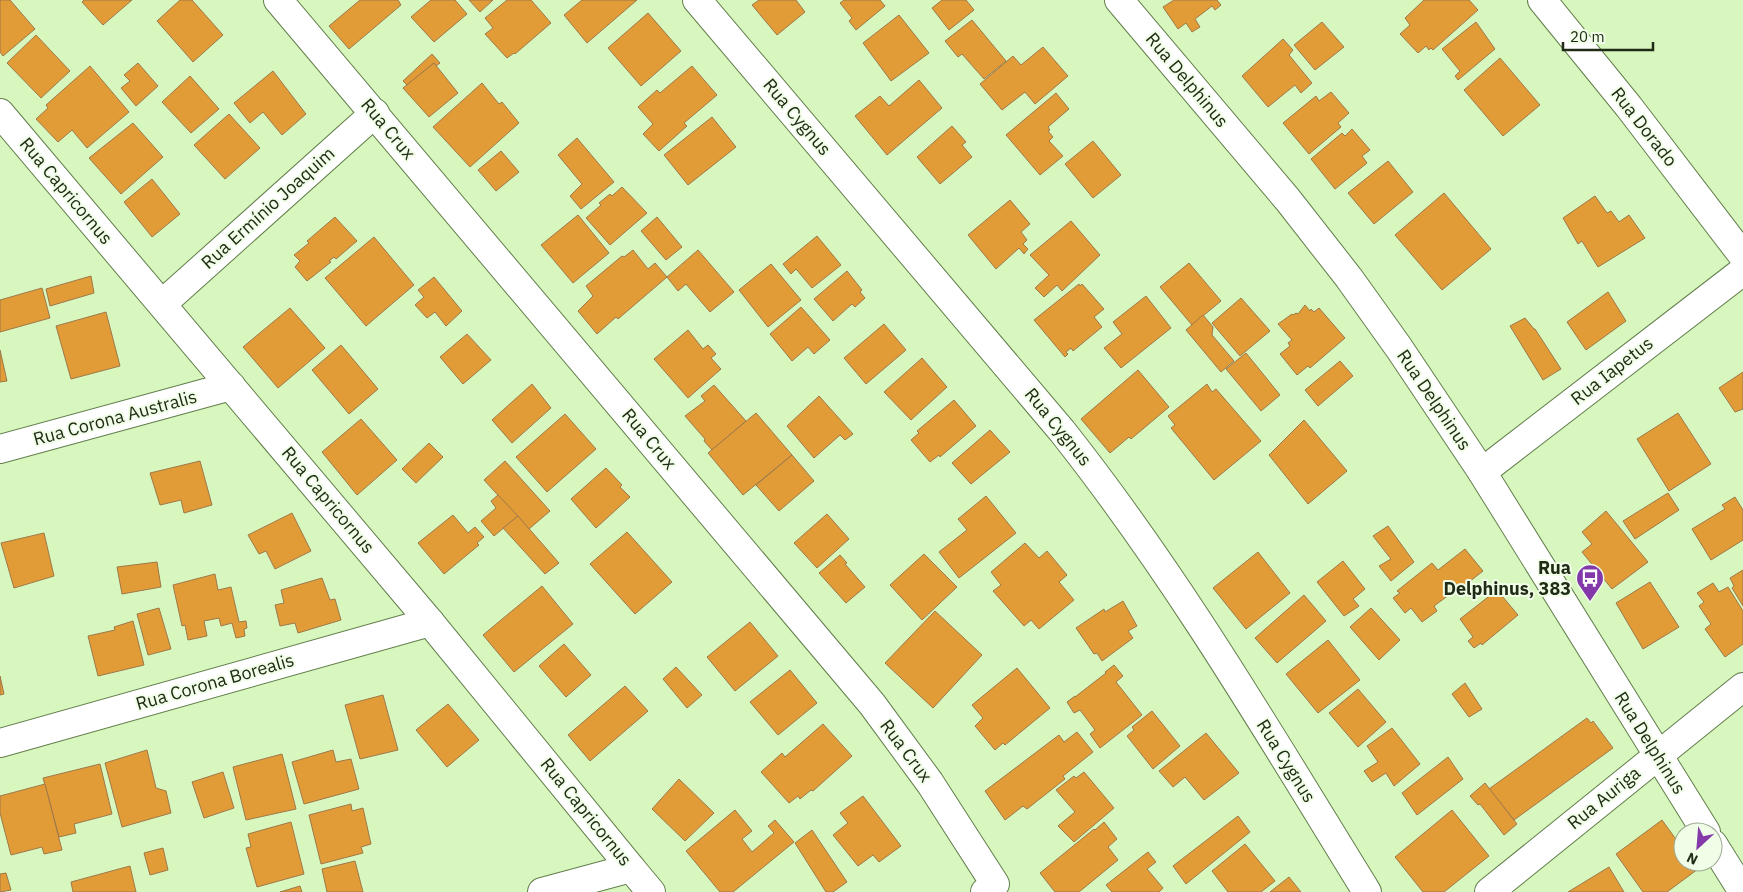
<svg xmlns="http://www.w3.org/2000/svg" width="1743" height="892" font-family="'IBM Plex Sans',sans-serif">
  <rect width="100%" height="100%" fill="#d7f7bf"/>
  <!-- building -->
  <g fill="#e19c38" stroke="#9e7848">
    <path d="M0 0H10L35 29 3 56 0 52Z"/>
    <path d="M84 0H132L103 25 82 2Z"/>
    <path d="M180 0H192L223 35 193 62 157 21Z"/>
    <path d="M360 0H398L401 5 349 49 329 26Z"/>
    <path d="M431 0H455L467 14 434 42 411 17Z"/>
    <path d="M469 0H493L480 12Z"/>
    <path d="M507 0H531L551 23 515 54 514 53 507 58 485 34 493 28 485 18Z"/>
    <path d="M582 0H637L587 43 564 15Z"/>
    <path d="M759 0H796L805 12 777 35 752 5Z"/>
    <path d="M844 0H880L885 6 856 30 849 21 852 18 840 3Z"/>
    <path d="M942 0H966L974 10 949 30 932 8Z"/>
    <path d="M1174 0H1217L1221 5 1215 10 1212 6 1195 19 1200 27 1192 32 1186 23 1178 29 1163 7Z"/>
    <path d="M1424 0H1469L1478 10 1433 50 1431 48 1429 50 1426 46 1418 53 1400 34 1410 25 1405 18Z"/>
    <path d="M648 13 681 51 641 86 608 48Z"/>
    <path d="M899 15 929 53 891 81 863 43Z"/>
    <path d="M972 20 1006 61 984 79 962 54 958 57 945 41Z"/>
    <path d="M1322 22 1344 47 1315 70 1294 45Z"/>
    <path d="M1476 22 1495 49 1458 80 1455 76 1460 71 1442 49Z"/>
    <path d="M36 35 70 71 41 98 7 63Z"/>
    <path d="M1283 39 1293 50 1289 55 1312 83 1301 93 1295 85 1268 107 1242 76Z"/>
    <path d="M1043 47 1068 76 1035 104 1025 92 1002 110 980 84 1013 56 1021 65Z"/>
    <path d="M432 54 440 63 436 66 434 63 407 85 403 81Z"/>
    <path d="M1500 58 1540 105 1503 136 1464 90Z"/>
    <path d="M138 63 158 86 136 106 121 88 130 81 124 75Z"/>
    <path d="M434 63 458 93 429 117 403 88Z"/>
    <path d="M90 66 129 112 87 148 72 130 58 142 36 119 48 108 46 105Z"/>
    <path d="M692 66 717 95 684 123 687 126 659 151 643 134 653 124 638 107 657 90 660 93Z"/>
    <path d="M273 71 306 114 282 135 263 112 250 123 234 103Z"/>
    <path d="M190 76 219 109 191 133 162 102Z"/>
    <path d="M919 80 942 108 887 155 855 116 880 96 889 106Z"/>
    <path d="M482 83 499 104 502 102 519 123 470 167 433 127Z"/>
    <path d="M1331 92 1349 113 1338 123 1341 127 1309 154 1283 123 1316 96 1319 101Z"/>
    <path d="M1056 93 1069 109 1048 127 1050 130 1048 131 1053 137 1049 141 1063 156 1040 175 1006 135Z"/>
    <path d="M229 114 260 148 225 179 194 145Z"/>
    <path d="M712 117 736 147 688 185 664 155Z"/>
    <path d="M133 123 163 157 121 194 89 158Z"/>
    <path d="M952 126 966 142 962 145 972 157 940 184 917 157Z"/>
    <path d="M1352 129 1370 150 1362 156 1367 163 1335 189 1311 159 1342 133 1345 136Z"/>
    <path d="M577 138 614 182 581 209 570 196 582 184 558 155Z"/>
    <path d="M1093 141 1121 175 1093 198 1065 164Z"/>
    <path d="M501 151 519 172 496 191 478 170Z"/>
    <path d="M1388 161 1413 192 1374 224 1348 193Z"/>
    <path d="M152 179 180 214 152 237 124 202Z"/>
    <path d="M622 187 647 213 610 245 586 218 601 205 599 203 610 194 612 196Z"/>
    <path d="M1444 193 1491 249 1442 290 1395 235Z"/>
    <path d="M1595 196 1607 213 1611 211 1619 222 1629 215 1645 238 1598 267 1582 241 1578 244 1563 218Z"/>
    <path d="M1010 200 1030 224 1021 232 1027 240 1023 244 1028 249 1024 254 1019 248 996 269 968 235Z"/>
    <path d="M578 215 609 253 573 283 541 245Z"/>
    <path d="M335 217 357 241 336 259 334 257 329 261 331 262 307 281 295 267 300 261 294 255 309 243 307 241Z"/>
    <path d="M657 217 682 247 666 260 641 231Z"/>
    <path d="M1071 221 1100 255 1062 291 1057 285 1044 297 1035 288 1049 275 1030 255Z"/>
    <path d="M817 236 841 265 812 288 796 269 791 274 783 264Z"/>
    <path d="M374 237 414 285 366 326 325 278Z"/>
    <path d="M633 250 648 269 655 263 667 277 618 319 616 317 597 334 578 311 593 296 586 286 622 256 624 257Z"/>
    <path d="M698 250 734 292 710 312 686 284 678 291 667 277Z"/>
    <path d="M1189 263 1221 301 1192 325 1160 287Z"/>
    <path d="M771 264 801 300 768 327 739 290Z"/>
    <path d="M847 271 862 290 860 292 865 298 855 307 852 304 833 321 814 299Z"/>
    <path d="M91 276 94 293 50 306 46 289Z"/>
    <path d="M434 277 462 311 446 326 435 312 427 318 415 305 424 297 418 290Z"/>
    <path d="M1079 284 1080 286 1082 284 1104 309 1094 317 1102 327 1073 351 1071 348 1066 352 1068 354 1065 357 1034 320Z"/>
    <path d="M42 288 50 318 0 332V300Z"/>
    <path d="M1608 292 1626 321 1586 350 1567 322Z"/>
    <path d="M1146 296 1171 328 1121 368 1104 348 1122 334 1113 322Z"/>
    <path d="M1241 298 1270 331 1240 356 1212 323Z"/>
    <path d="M1305 305 1310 311 1311 309 1314 312 1319 308 1345 338 1310 368 1308 366 1297 375 1280 354 1290 346 1288 343 1292 340 1278 324 1292 314 1293 315 1296 313 1298 314Z"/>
    <path d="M801 307 830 340 814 354 808 347 792 361 770 334Z"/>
    <path d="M290 308 325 348 278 388 243 347Z"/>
    <path d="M106 312 120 366 71 379 56 326Z"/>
    <path d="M1203 315 1213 327 1212 335 1234 361 1221 372 1186 330Z"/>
    <path d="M1525 318 1534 329H1535L1561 369 1543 380 1510 326Z"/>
    <path d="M884 324 906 350 866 384 844 358Z"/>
    <path d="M688 330 703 349 708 345 716 354 711 358 721 369 688 398 654 359Z"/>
    <path d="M467 334 491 360 463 384 440 357Z"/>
    <path d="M341 345 378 389 349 414 312 370Z"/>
    <path d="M0 350 7 381 0 382Z"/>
    <path d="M1246 353 1280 395 1261 411 1226 369Z"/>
    <path d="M922 358 947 387 911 420 884 392Z"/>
    <path d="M1340 361 1353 376 1318 406 1305 390Z"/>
    <path d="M1138 370 1169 407 1131 439 1129 437 1110 453 1081 419Z"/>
    <path d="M1743 372V409L1735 412 1719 388Z"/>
    <path d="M532 384 551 408 512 443 492 420Z"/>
    <path d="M1207 384 1212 392 1216 389 1261 441 1214 480 1171 428 1175 425 1168 416Z"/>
    <path d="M714 385 746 421 712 450 704 441 705 439 685 416 705 401 701 396Z"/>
    <path d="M819 396 853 434 845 440 840 435 814 458 787 426Z"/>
    <path d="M954 400 976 426 940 457 939 455 930 462 911 440 919 433 917 431Z"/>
    <path d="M756 413 792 455 743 495 708 453Z"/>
    <path d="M1678 413 1711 464 1669 491 1637 439Z"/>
    <path d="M565 414 596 449 547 492 516 457Z"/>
    <path d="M361 419 397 460 357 495 322 452Z"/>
    <path d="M1304 420 1347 471 1308 504 1269 455Z"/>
    <path d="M990 430 1010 452 971 484 952 463Z"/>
    <path d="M429 443 443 457 416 483 402 469Z"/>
    <path d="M792 455 814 481 779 511 756 485Z"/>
    <path d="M200 461 212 505 184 513 181 500 160 505 150 473Z"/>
    <path d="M505 461 550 511 529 529 484 480Z"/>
    <path d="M606 468 622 485 620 487 630 497 596 528 571 499Z"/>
    <path d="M1668 493 1679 510 1635 539 1623 521Z"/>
    <path d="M498 495 518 516 494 536 481 521 496 508 491 501Z"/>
    <path d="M986 496 1016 533 959 578 939 552 967 530 958 519Z"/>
    <path d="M1735 497 1743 510V540L1711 560 1692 529 1725 509 1722 505Z"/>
    <path d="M1606 511 1648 562 1612 589 1582 552 1592 544 1582 532Z"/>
    <path d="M292 513 311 551 275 569 266 551 259 554 248 535Z"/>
    <path d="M827 514 849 539 817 568 794 543Z"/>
    <path d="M453 515 468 533 475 527 484 537 477 543 479 545 444 574 418 543Z"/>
    <path d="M518 516 559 563 545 574 503 528Z"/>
    <path d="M1388 526 1414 562 1391 581 1379 566 1391 559 1373 536Z"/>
    <path d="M627 532 672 582 635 614 590 564Z"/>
    <path d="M44 533 54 576 14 588 1 543Z"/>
    <path d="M1025 543 1039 558 1047 551 1067 575 1059 582 1074 600 1039 629 1031 620 1024 626 993 591 1001 585 991 572Z"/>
    <path d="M1465 549 1483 571 1455 593 1453 592 1434 606 1437 611 1422 622 1411 608 1405 613 1393 598 1400 593 1397 591 1432 563 1438 570Z"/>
    <path d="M1258 552 1290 593 1246 629 1213 588Z"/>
    <path d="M924 554 957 587 922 620 890 585Z"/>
    <path d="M840 555 847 563 845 564 865 587 846 603 819 573Z"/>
    <path d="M1343 561 1365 589 1353 599 1359 606 1344 616 1317 582Z"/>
    <path d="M157 562 161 587 122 594 117 567Z"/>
    <path d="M1743 570V606L1732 588 1734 586 1730 578Z"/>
    <path d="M215 574 218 590 231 587 239 622 246 621 247 628 244 629 245 636 236 638 232 623 221 626 219 618 204 621 207 636 188 640 185 625 182 626 173 585Z"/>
    <path d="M322 578 330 600 335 599 341 620 298 633 295 623 280 626 275 605 284 603 281 590Z"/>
    <path d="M1650 582 1679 627 1643 649 1616 603Z"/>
    <path d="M1713 583 1719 592 1728 587 1743 611V644L1725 657 1705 629 1711 624 1699 606 1704 602 1697 593Z"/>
    <path d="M542 586 573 624 514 672 483 635Z"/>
    <path d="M1497 590 1518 615 1482 645 1481 643 1474 648 1468 641 1473 637 1460 619Z"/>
    <path d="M1304 595 1326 621 1277 663 1255 638Z"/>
    <path d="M1123 601 1137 626 1128 631 1133 638 1102 661 1097 653 1094 654 1076 628 1104 609 1105 612Z"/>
    <path d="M159 608 171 649 148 655 137 614Z"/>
    <path d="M1371 608 1400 640 1379 660 1350 627Z"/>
    <path d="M935 611 982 655 933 708 885 663Z"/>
    <path d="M133 621 144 665 98 676 88 636 115 630 114 627Z"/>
    <path d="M750 622 778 656 735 691 707 657Z"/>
    <path d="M1328 640 1360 680 1318 713 1286 674Z"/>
    <path d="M564 644 591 675 566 697 539 666Z"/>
    <path d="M1114 665 1123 676 1116 682 1142 715 1100 748 1090 734 1095 730 1080 710 1074 713 1067 702 1075 696V697L1106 673 1105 672Z"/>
    <path d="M676 667 702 695 687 708 663 679Z"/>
    <path d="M1017 668 1050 708 1005 745 1003 743 995 750 975 726 983 718 972 705Z"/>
    <path d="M790 670 817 703 778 735 750 702Z"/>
    <path d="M0 676 4 694 0 695Z"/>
    <path d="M1465 683 1482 709 1469 717 1452 694Z"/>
    <path d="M625 686 648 711 590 761 568 735Z"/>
    <path d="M1358 689 1386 722 1358 747 1329 713Z"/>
    <path d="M383 695 398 750 360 759 345 705Z"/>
    <path d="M448 704 479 740 447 767 416 730Z"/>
    <path d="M1152 711 1180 746 1153 769 1127 736 1134 730 1132 727Z"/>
    <path d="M1587 718 1591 723 1593 721 1613 748 1514 820 1489 789Z"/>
    <path d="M823 724 852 756 813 791 811 790 800 799 798 796 789 803 761 772 782 753 785 757Z"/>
    <path d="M1392 728 1420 764 1394 786 1386 773 1372 782 1364 771 1378 762 1367 746Z"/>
    <path d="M1077 732 1093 752 1063 776 1065 779 1027 809 1023 806 1005 820 985 791 1059 735 1064 742Z"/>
    <path d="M1206 733 1239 773 1204 800 1185 777 1173 787 1159 771Z"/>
    <path d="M147 750 156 788 166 791 171 813 122 827 105 763Z"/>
    <path d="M333 750 336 762 351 759 359 789 304 804 292 762Z"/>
    <path d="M282 754 296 809 246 820 233 767Z"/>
    <path d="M1448 757 1463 779 1417 815 1402 793Z"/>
    <path d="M100 764 112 814 74 824 76 833 59 837 43 778Z"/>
    <path d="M223 772 234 808 204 818 192 782Z"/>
    <path d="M1084 772 1114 808 1074 842 1058 826 1075 812 1056 790 1074 776 1076 778Z"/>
    <path d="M679 779 714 813 685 841 652 809Z"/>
    <path d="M1485 783 1517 824 1504 835 1480 804 1478 805 1470 796Z"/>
    <path d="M45 784 62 850 44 854 42 847 11 855 0 813V796Z"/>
    <path d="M863 796 901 846 879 862 873 855 858 866 833 835 848 823 840 813Z"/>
    <path d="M351 804 352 811 363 808 371 844 361 847 363 853 321 864 309 815Z"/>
    <path d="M735 810 752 831 742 839 752 852 774 833 768 826 775 820 794 842 733 892H720L686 851Z"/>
    <path d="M1452 810 1489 856 1444 892H1423L1395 857Z"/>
    <path d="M1238 816 1250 832 1186 884 1173 866Z"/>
    <path d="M1662 820 1683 849V862H1693L1698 869 1667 892H1643L1616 854Z"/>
    <path d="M291 822 304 874 257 887 246 848 251 847 248 834Z"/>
    <path d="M1104 822 1117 839 1108 847 1118 860 1079 892H1055L1040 873 1094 829 1095 830Z"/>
    <path d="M812 830 847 882 833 892H826L795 843Z"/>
    <path d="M1245 844 1275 881 1261 892H1228L1212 871Z"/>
    <path d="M163 848 168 870 150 875 144 853Z"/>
    <path d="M1148 852 1156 862 1147 869 1163 888 1159 892H1112L1106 885Z"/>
    <path d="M355 861 363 892H327L322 869Z"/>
    <path d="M130 866 136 892H73L71 882Z"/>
    <path d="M1609 867 1624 892H1568Z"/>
    <path d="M6 873 11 890 0 892V874Z"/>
    <path d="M1289 877 1301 892H1270Z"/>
    <path d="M300 886 302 892H280Z"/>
  </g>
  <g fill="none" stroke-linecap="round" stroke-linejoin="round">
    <!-- street casing -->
    <g stroke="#637e4c" stroke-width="30">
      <g id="street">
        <path d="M697 0 1062 431C1177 576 1270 735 1367 892"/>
        <path d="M1119 0 1288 200 1349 278 1399 348 1482 472 1706 832"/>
        <path d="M1542 0 1629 107 1743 256"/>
        <path d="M0 113 430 622 631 868"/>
        <path d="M162 304 375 113"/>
        <path d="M0 449 231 386"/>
        <path d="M1482 472 1743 271"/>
        <path d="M0 743 430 622"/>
        <path d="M1713 844 1743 892"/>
        <path d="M1489 892 1743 687"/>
      </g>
    </g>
    <!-- secondary casing -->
    <g stroke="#637e4c" stroke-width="30">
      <g id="secondary">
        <path d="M278 0 872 704 930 783 995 884 985 892"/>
        <path d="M542 892 631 868 651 892"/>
      </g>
    </g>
    <!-- street -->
    <use href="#street" stroke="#fff" stroke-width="28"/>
    <!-- secondary -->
    <use href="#secondary" stroke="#fff" stroke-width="28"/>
  </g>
  <!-- icons -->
  <defs>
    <g id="bus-pin" transform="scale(1.4375)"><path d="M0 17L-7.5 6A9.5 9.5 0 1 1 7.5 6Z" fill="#8439ab" stroke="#f0fde7"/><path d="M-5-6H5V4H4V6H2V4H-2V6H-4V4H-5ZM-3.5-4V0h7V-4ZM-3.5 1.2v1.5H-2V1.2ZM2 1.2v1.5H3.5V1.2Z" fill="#fff"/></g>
  </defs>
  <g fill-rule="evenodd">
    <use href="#bus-pin" x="1590" y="578"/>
  </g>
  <g text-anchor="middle" stroke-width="4" stroke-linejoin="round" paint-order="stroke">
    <!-- street labels -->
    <g font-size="18" fill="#202b16" stroke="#f0fde7">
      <text transform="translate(1187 80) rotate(50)" y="6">Rua Delphinus</text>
      <text transform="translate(797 117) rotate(50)" y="6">Rua Cygnus</text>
      <text transform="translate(1644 127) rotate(52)" y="6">Rua Dorado</text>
      <text transform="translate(388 129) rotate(50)" y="6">Rua Crux</text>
      <text transform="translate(66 191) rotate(50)" y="6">Rua Capricornus</text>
      <text transform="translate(268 208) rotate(-42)" y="6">Rua Ermínio Joaquim</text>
      <text transform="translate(1612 371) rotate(-38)" y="6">Rua Iapetus</text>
      <text transform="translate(1434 400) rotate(56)" y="6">Rua Delphinus</text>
      <text transform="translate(115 418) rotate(-15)" y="6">Rua Corona Australis</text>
      <text transform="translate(1058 427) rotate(51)" y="6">Rua Cygnus</text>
      <text transform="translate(649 439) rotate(50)" y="6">Rua Crux</text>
      <text transform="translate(328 500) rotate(50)" y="6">Rua Capricornus</text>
      <text transform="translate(215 682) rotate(-16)" y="6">Rua Corona Borealis</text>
      <text transform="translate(1650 743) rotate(58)" y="6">Rua Delphinus</text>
      <text transform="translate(906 751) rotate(53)" y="6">Rua Crux</text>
      <text transform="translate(1286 761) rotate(58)" y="6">Rua Cygnus</text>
      <text transform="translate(1604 798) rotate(-39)" y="6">Rua Auriga</text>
      <text transform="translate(586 812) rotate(51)" y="6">Rua Capricornus</text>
    </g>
    <!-- poi labels -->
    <g font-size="18" font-weight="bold" fill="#202b16" stroke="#f0fde7" text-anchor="end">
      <text x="1571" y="574">Rua<tspan x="1571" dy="21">Delphinus, 383</tspan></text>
    </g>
  </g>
  <!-- north arrow -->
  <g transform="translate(1698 847) rotate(206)"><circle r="24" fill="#f0fde7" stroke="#9da993"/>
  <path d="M0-4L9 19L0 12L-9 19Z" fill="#8439ab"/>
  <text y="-8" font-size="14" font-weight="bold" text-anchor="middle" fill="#202b16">N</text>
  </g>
  <!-- scale -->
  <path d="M1563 42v8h90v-8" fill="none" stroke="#202b16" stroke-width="2.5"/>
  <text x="1570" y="42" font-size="15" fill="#202b16" stroke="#f0fde7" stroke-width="4" paint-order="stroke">20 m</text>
</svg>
